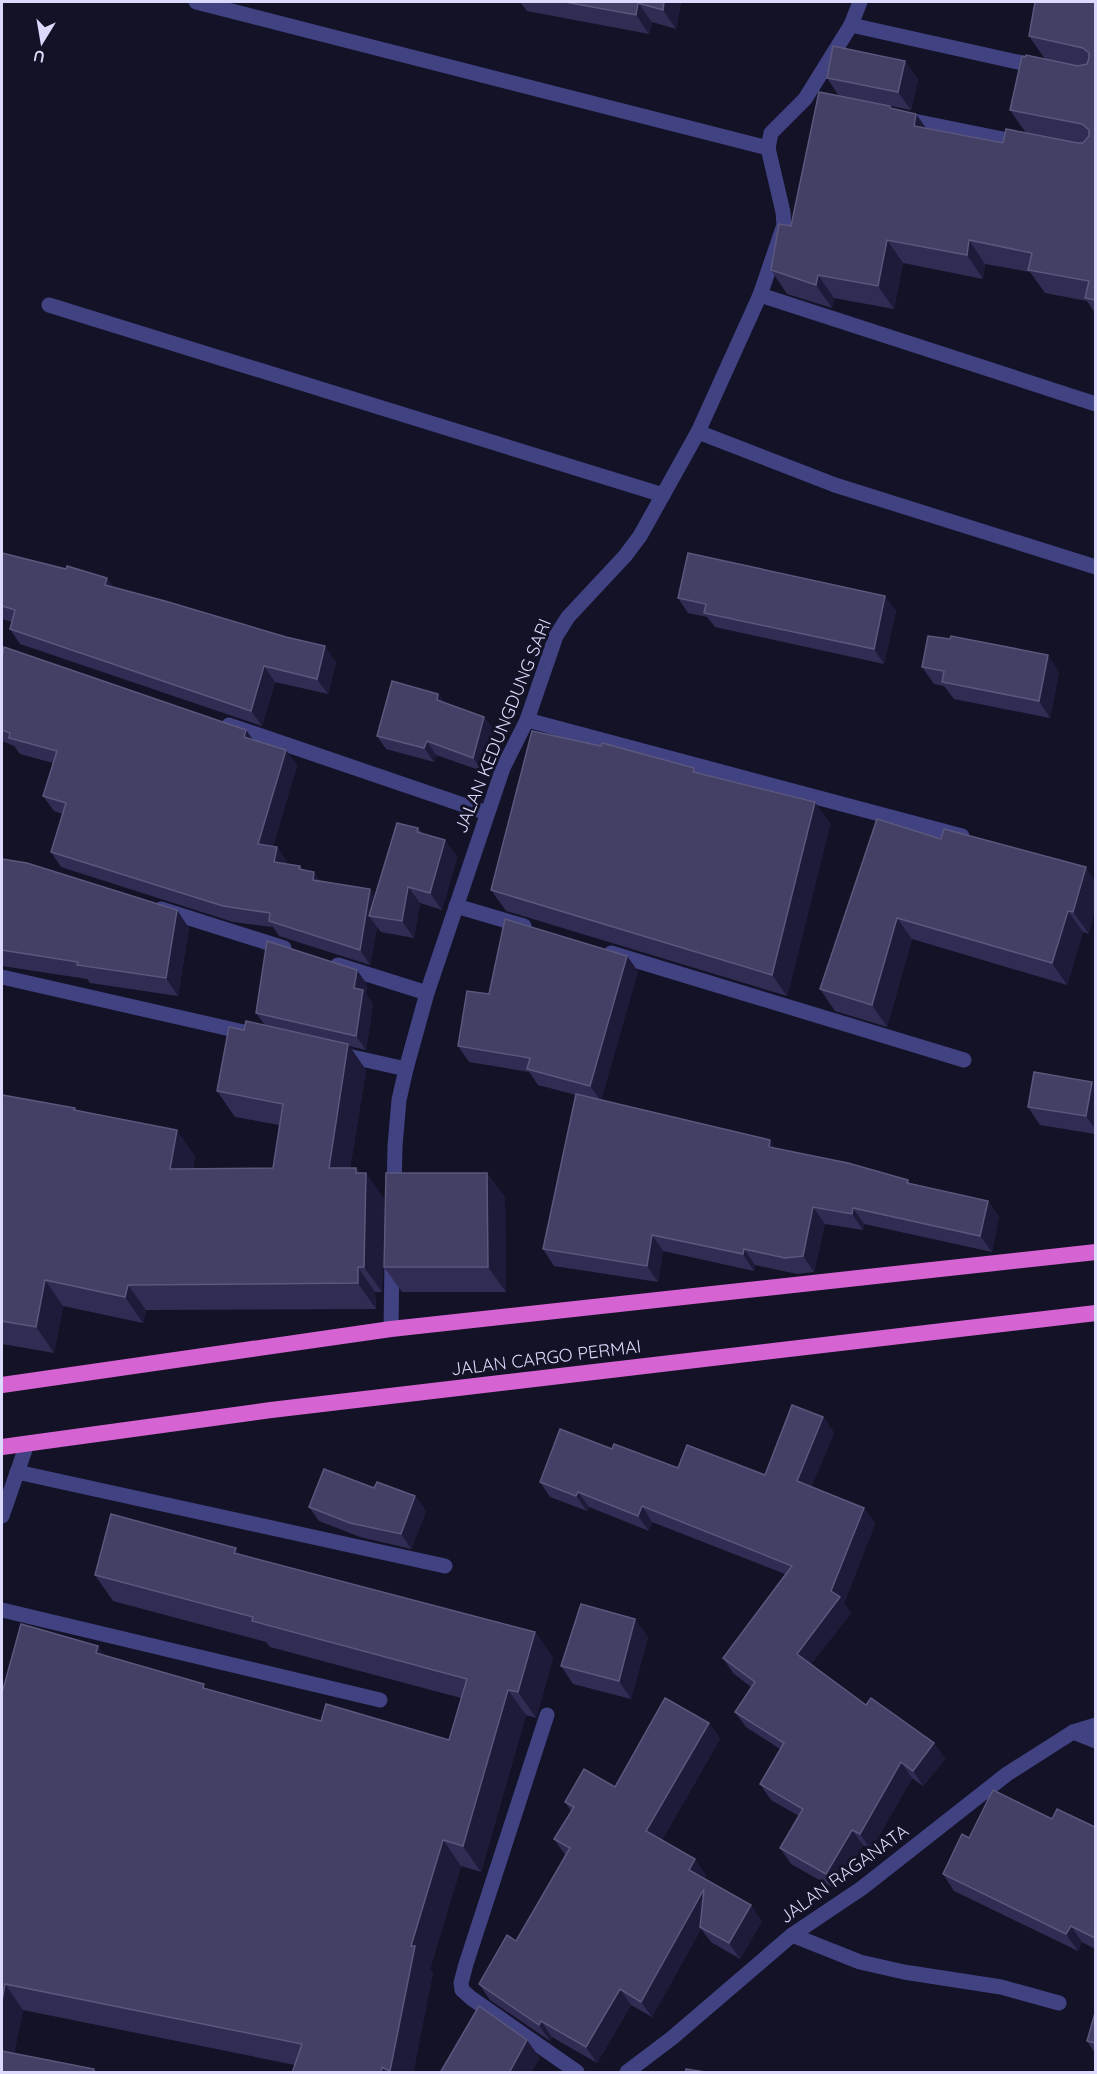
<svg xmlns="http://www.w3.org/2000/svg" width="1097" height="2074" font-family="Quicksand,sans-serif">
  <rect width="100%" height="100%" fill="#141227"/>
  <g fill="none" stroke-linecap="round" stroke-linejoin="round">
    <!-- service -->
    <g stroke="#404282" stroke-width="15">
      <path d="M17 1472 445 1566"/>
      <path d="M2 1516 27 1444"/>
      <path d="M2 1610 380 1700"/>
      <path d="M792 1935 860 1962 904 1972 1001 1987 1059 2003"/>
    </g>
    <!-- minor -->
    <g stroke="#404282" stroke-width="15">
      <path d="M196 2 768 148"/>
      <path d="M851 25 1040 67"/>
      <path d="M904 119 1022 143"/>
      <path d="M760 295 1096 404"/>
      <path d="M49 305 663 495"/>
      <path d="M698 432 835 485 1096 567"/>
      <path d="M527 720 962 836"/>
      <path d="M229 725 487 813"/>
      <path d="M456 906 524 926"/>
      <path d="M161 909 284 948"/>
      <path d="M611 953 964 1060"/>
      <path d="M338 965 427 993"/>
      <path d="M2 977 248 1033"/>
      <path d="M339 1054 406 1069"/>
      <path d="M394 1191 395 1146 399 1100 406 1069 427 993 503 768 527 720 556 636 568 617 625 556 640 536 698 432 760 295 784 225 783 212 768 148 771 133 805 99 851 25 860 2"/>
      <path d="M391 1329 392 1260"/>
      <path d="M547 1715 466 1964 461 1983 462 1990 471 1998 577 2072"/>
      <path d="M1073 1732 1096 1741"/>
      <path d="M627 2072 672 2038 792 1935 862 1888 1007 1774 1073 1732 1096 1725"/>
    </g>
    <!-- trunk -->
    <g stroke="#d564d2" stroke-width="16">
      <path d="M2 1385 391 1329 1096 1252"/>
      <path d="M2 1447 271 1410 1096 1313"/>
    </g>
  </g>
  <!-- wall -->
  <g fill="#312c53">
    <path d="M520 2H681L676 29 652 22 649 34 527 11Z"/>
    <path d="M1095 2V313L1087 301 1045 293 1030 272 985 264 983 279 903 263 894 309 834 298 832 308 787 294 771 270 791 226 890 106 892 109 916 114 926 128 1003 143 1026 133 1010 110 1079 66 1045 59 1029 36Z"/>
    <path d="M905 61 918 79 911 110 839 96 827 78Z"/>
    <path d="M2 553 66 569 107 578 113 587 336 662 328 694 275 682 262 726 20 644 10 629 12 622 2 619Z"/>
    <path d="M678 598 896 611 884 664 715 627 707 617 688 613Z"/>
    <path d="M2 658 246 730 253 740 297 765 273 846 277 847 287 862V864L300 866 302 869 321 881 370 889 375 897 418 828 422 833 445 840 457 857 442 910 420 903 414 938 381 932 377 927 370 965 279 936 273 927 233 922 61 867 51 852 62 814 54 811 43 796 53 763 20 754 14 746 2 741Z"/>
    <path d="M922 667 1059 672 1050 718 954 699 944 686 934 684Z"/>
    <path d="M438 694 444 702 484 717 494 730 482 771 436 755 434 762 386 749 377 736Z"/>
    <path d="M697 773 815 802 830 824 787 996 506 911 491 890Z"/>
    <path d="M941 839 1086 867 1089 934 1083 932 1067 985 912 939 887 1027 835 1011 820 989Z"/>
    <path d="M2 859 189 928 178 996 90 983 87 979 2 966Z"/>
    <path d="M638 971 601 1100 776 1148 908 1180 910 1183 988 1201 999 1217 992 1252 864 1224 863 1230 825 1224 814 1272 797 1274 755 1265 754 1271 663 1251 658 1282 554 1266 543 1249 576 1095 538 1085 529 1072 469 1062 458 1046 489 994Z"/>
    <path d="M367 984 366 993 373 1004 366 1050 349 1046 366 1070 350 1168H356L360 1173 384 1198 382 1292H375L376 1309 146 1310 143 1323 63 1306 54 1353 2 1344V1095L75 1108 77 1111 195 1156 193 1169 273 1168 279 1125 235 1117 217 1091 244 1030 265 1025 256 1013Z"/>
    <path d="M1095 1087V1134L1040 1125 1028 1107Z"/>
    <path d="M487 1173 505 1198 506 1292H402L384 1267Z"/>
    <path d="M823 1417 834 1433 811 1487 864 1508 875 1524 844 1603 851 1613 811 1664 866 1705 934 1743 945 1759 923 1786 912 1778 871 1850 863 1845 837 1890 791 1864 780 1848 799 1816 771 1800 760 1784 780 1749 746 1727 735 1712 751 1687 733 1673 723 1658 785 1574 652 1522 649 1531 589 1507 587 1511 550 1497 540 1482 612 1449 678 1468 765 1475Z"/>
    <path d="M374 1488 415 1496 426 1511 411 1549 360 1537 319 1521 309 1507Z"/>
    <path d="M240 1555 535 1632 553 1658 536 1718 526 1715 481 1872 461 1866 430 1969 433 1972 413 2073H292L295 2065 23 2010 14 2053 2 2073 21 1624 98 1646 105 1656 207 1689 321 1721 449 1740 461 1698 270 1647 266 1642 113 1601 95 1575Z"/>
    <path d="M648 1637 631 1699 573 1684 561 1666Z"/>
    <path d="M709 1723 720 1739 662 1840 706 1875 704 1878 762 1921 740 1959 711 1942 701 1929 652 2017 631 2005 597 2063 552 2037 550 2041 490 2000 479 1984 516 1941 566 1856 554 1839 571 1811 565 1802 615 1787Z"/>
    <path d="M1052 1819 1095 1827V1949L1082 1942 1078 1951 954 1891 943 1874 969 1838Z"/>
    <path d="M1095 2013V2053L1087 2041Z"/>
  </g>
  <!-- shaded-wall -->
  <g fill="#1e1a3a">
    <path d="M664 2H681L676 29 663 10Z"/>
    <path d="M638 3 652 22 649 34 636 15Z"/>
    <path d="M905 61 918 79 911 110 898 92Z"/>
    <path d="M916 114 932 137 914 126Z"/>
    <path d="M887 240 903 263 894 309 878 286Z"/>
    <path d="M969 240 985 264 983 279 967 255Z"/>
    <path d="M818 275 834 298 832 308 816 285Z"/>
    <path d="M107 578 118 593 105 585Z"/>
    <path d="M885 596 896 611 884 664 874 649Z"/>
    <path d="M325 646 336 662 328 694 317 679Z"/>
    <path d="M1048 655 1059 672 1050 718 1039 701Z"/>
    <path d="M264 666 275 682 262 726 251 711Z"/>
    <path d="M438 694 448 707 437 700Z"/>
    <path d="M484 717 494 730 482 771 473 758Z"/>
    <path d="M246 730 257 745 244 737Z"/>
    <path d="M427 741 436 755 434 762 424 748Z"/>
    <path d="M286 750 297 765 269 860 258 844Z"/>
    <path d="M815 802 830 824 787 996 772 975Z"/>
    <path d="M445 840 457 857 442 910 430 893Z"/>
    <path d="M277 847 287 862 285 878 274 862Z"/>
    <path d="M1086 867 1095 881V909L1089 934 1073 912Z"/>
    <path d="M314 872 325 887 313 880Z"/>
    <path d="M408 887 420 903 414 938 402 921Z"/>
    <path d="M370 889 380 904 369 916 377 927 370 965 360 950Z"/>
    <path d="M177 910 189 928 178 996 166 978Z"/>
    <path d="M1068 911 1083 932 1067 985 1052 963Z"/>
    <path d="M897 918 912 939 887 1027 872 1005Z"/>
    <path d="M627 956 638 971 601 1101 590 1086Z"/>
    <path d="M357 970 367 984 366 993 373 1004 366 1050 356 1036 354 988Z"/>
    <path d="M348 1044 366 1070 346 1193 329 1168Z"/>
    <path d="M1092 1082 1095 1087V1129L1086 1116Z"/>
    <path d="M177 1130 195 1156 188 1195 170 1169Z"/>
    <path d="M770 1140 782 1157 769 1147Z"/>
    <path d="M356 1168 366 1182V1173L384 1198 382 1292 364 1267Z"/>
    <path d="M487 1173 505 1198 506 1292 488 1267Z"/>
    <path d="M988 1201 999 1217 992 1252 980 1236Z"/>
    <path d="M813 1207 825 1224 814 1272 803 1256Z"/>
    <path d="M853 1208 864 1224 863 1230 852 1214Z"/>
    <path d="M652 1235 663 1251 658 1282 647 1266Z"/>
    <path d="M744 1249 755 1265 754 1271 743 1254Z"/>
    <path d="M358 1267 375 1292 376 1309 358 1283Z"/>
    <path d="M45 1280 63 1306 54 1353 36 1327Z"/>
    <path d="M128 1285 146 1310 143 1323 125 1297Z"/>
    <path d="M823 1417 834 1433 807 1497 797 1481Z"/>
    <path d="M578 1492 589 1507 587 1511 576 1496Z"/>
    <path d="M415 1496 426 1511 411 1549 401 1534Z"/>
    <path d="M642 1506 652 1522 649 1531 638 1516Z"/>
    <path d="M864 1508 875 1524 844 1603 851 1613 807 1669 797 1654 831 1591Z"/>
    <path d="M236 1548 254 1574 234 1553Z"/>
    <path d="M635 1619 648 1637 631 1699 619 1681Z"/>
    <path d="M535 1632 553 1658 536 1718 518 1692Z"/>
    <path d="M98 1646 116 1672 96 1653Z"/>
    <path d="M508 1690 526 1715 481 1872 463 1846Z"/>
    <path d="M709 1723 720 1739 658 1847 646 1831Z"/>
    <path d="M934 1743 945 1759 923 1786 913 1771Z"/>
    <path d="M901 1762 912 1778 871 1850 860 1834Z"/>
    <path d="M852 1830 863 1845 837 1890 826 1874Z"/>
    <path d="M443 1840 461 1866 430 1969 433 1972 413 2073H391L390 2071 411 1946Z"/>
    <path d="M695 1859 706 1875 700 1886 689 1870Z"/>
    <path d="M704 1889 700 1927 701 1929 652 2017 641 2002Z"/>
    <path d="M751 1905 762 1921 740 1959 729 1943Z"/>
    <path d="M1071 1926 1082 1942 1078 1951 1066 1934Z"/>
    <path d="M5 1984 23 2010 10 2073 2 2063V2001Z"/>
    <path d="M620 1989 631 2005 597 2063 586 2047Z"/>
    <path d="M541 2021 552 2037 550 2041 539 2025Z"/>
    <path d="M527 2040 540 2058 531 2073H509Z"/>
    <path d="M382 2067 386 2073H381Z"/>
  </g>
  <!-- building -->
  <g fill="#433f65" stroke="#5b577d" stroke-width="1.5">
    <path d="M565 2H664L663 10 638 3 636 15Z"/>
    <path d="M1035 2H1095V300L1085 298 1089 281 1028 270 1032 253 969 240 967 255 887 240 878 286 818 275 816 285 771 270 779 224 791 226 819 92 890 106V108L916 114 914 126 1003 143 1006 129 1078 143H1083L1089 136V130L1082 124 1010 110 1022 56 1025 57 1026 55 1078 66 1087 64 1089 58V53L1083 48 1029 36Z"/>
    <path d="M833 46 905 61 898 92 827 78Z"/>
    <path d="M2 553 66 569 67 566 107 578 105 585 165 601 286 637 325 646 317 679 264 666 251 711 10 629 15 610 2 606Z"/>
    <path d="M688 553 885 596 874 649 704 613 706 604 678 598Z"/>
    <path d="M928 636 950 639 951 636 1048 655 1039 701 942 682 944 671 922 667Z"/>
    <path d="M4 647 246 730 244 737 286 750 258 844 277 847 274 862 300 866 299 869 314 872 313 880 370 889 360 950 269 921 270 913 223 906 51 852 66 803 43 796 57 751 9 738 10 733 2 730V658Z"/>
    <path d="M392 681 438 694 437 700 484 717 473 758 427 741 424 748 377 736Z"/>
    <path d="M532 731 601 746 602 743 694 768 693 772 815 802 772 975 491 890Z"/>
    <path d="M877 819 941 839 944 829 1086 867 1073 912 1068 911 1052 963 897 918 872 1005 820 989Z"/>
    <path d="M397 823 418 828 417 832 445 840 430 893 408 887 402 921 369 916Z"/>
    <path d="M2 859 27 863 177 910 166 978 77 965 78 962 2 950Z"/>
    <path d="M505 919 627 956 590 1086 527 1069 530 1058 458 1046 467 991 489 994Z"/>
    <path d="M267 941 357 970 354 988 363 990 356 1036 256 1013Z"/>
    <path d="M246 1021 348 1044 329 1168H356V1173H366L364 1267H358V1283L128 1285 125 1297 45 1280 36 1327 2 1321V1095L75 1108 74 1110 177 1130 170 1169 273 1168 283 1104 217 1091 229 1027 244 1030Z"/>
    <path d="M1034 1072 1092 1082 1086 1116 1028 1107Z"/>
    <path d="M576 1094 770 1140 769 1147 848 1163 908 1180 907 1183 988 1201 980 1236 853 1208 852 1214 813 1207 803 1256 785 1258 744 1249 743 1254 652 1235 647 1266 543 1249Z"/>
    <path d="M386 1173H487L488 1267H384Z"/>
    <path d="M792 1405 823 1417 797 1481 864 1508 831 1591 840 1597 797 1654 866 1705 871 1698 934 1743 913 1771 901 1762 860 1834 852 1830 826 1874 780 1848 803 1809 760 1784 784 1743 735 1712 755 1682 723 1658 792 1566 642 1506 638 1516 578 1492 576 1496 540 1482 560 1429 612 1449 614 1444 678 1468 687 1445 765 1475Z"/>
    <path d="M324 1469 374 1488 377 1482 415 1496 401 1534 350 1523 309 1507Z"/>
    <path d="M111 1514 236 1548 234 1553 535 1632 518 1692 508 1690 463 1846 443 1840 411 1946H415L390 2071 382 2067 381 2073H292L302 2044 5 1984 2 2001V1693L21 1624 98 1646 96 1653 204 1684 203 1688 321 1721 326 1704 449 1740 467 1679 252 1621 253 1617 95 1575Z"/>
    <path d="M581 1604 635 1619 619 1681 561 1666Z"/>
    <path d="M665 1698 709 1723 646 1831 695 1859 689 1870 751 1905 729 1943 700 1927 704 1889 641 2002 620 1989 586 2047 541 2021 539 2025 479 1984 507 1935 516 1941 570 1848 554 1839 574 1807 565 1802 584 1769 615 1787Z"/>
    <path d="M993 1790 1052 1819 1057 1809 1095 1827V1938L1071 1926 1066 1934 943 1874 962 1834 969 1838Z"/>
    <path d="M479 2006 527 2040 509 2073H440Z"/>
    <path d="M1095 2013V2043L1087 2041Z"/>
    <path d="M2 2051 94 2069V2073H2Z"/>
    <path d="M686 2069 712 2073H685Z"/>
  </g>
  <g text-anchor="middle" stroke-width="6" stroke-linejoin="round" paint-order="stroke">
    <!-- street labels -->
    <g font-size="18" fill="#dcdafc" stroke="#141227">
      <text transform="translate(503 726) rotate(-68)" y="6">JALAN KEDUNGDUNG SARI</text>
      <text transform="translate(546 1358) rotate(-7)" y="6">JALAN CARGO PERMAI</text>
      <text transform="translate(844 1874) rotate(-36)" y="6">JALAN RAGANATA</text>
    </g>
  </g>
  <!-- border -->
  <rect width="1097" height="2074" fill="none" stroke="#dcdafc" stroke-width="6"/>
  <!-- north arrow -->
  <g transform="translate(42 42) rotate(191)" stroke="#141227" stroke-width="4.5" paint-order="stroke">
  <path d="M0-4.5L10 22L0 15L-10 22Z" fill="#dcdafc"/>
  <text y="-9" font-size="16" font-weight="bold" text-anchor="middle" fill="#dcdafc">U</text>
  </g>
</svg>
